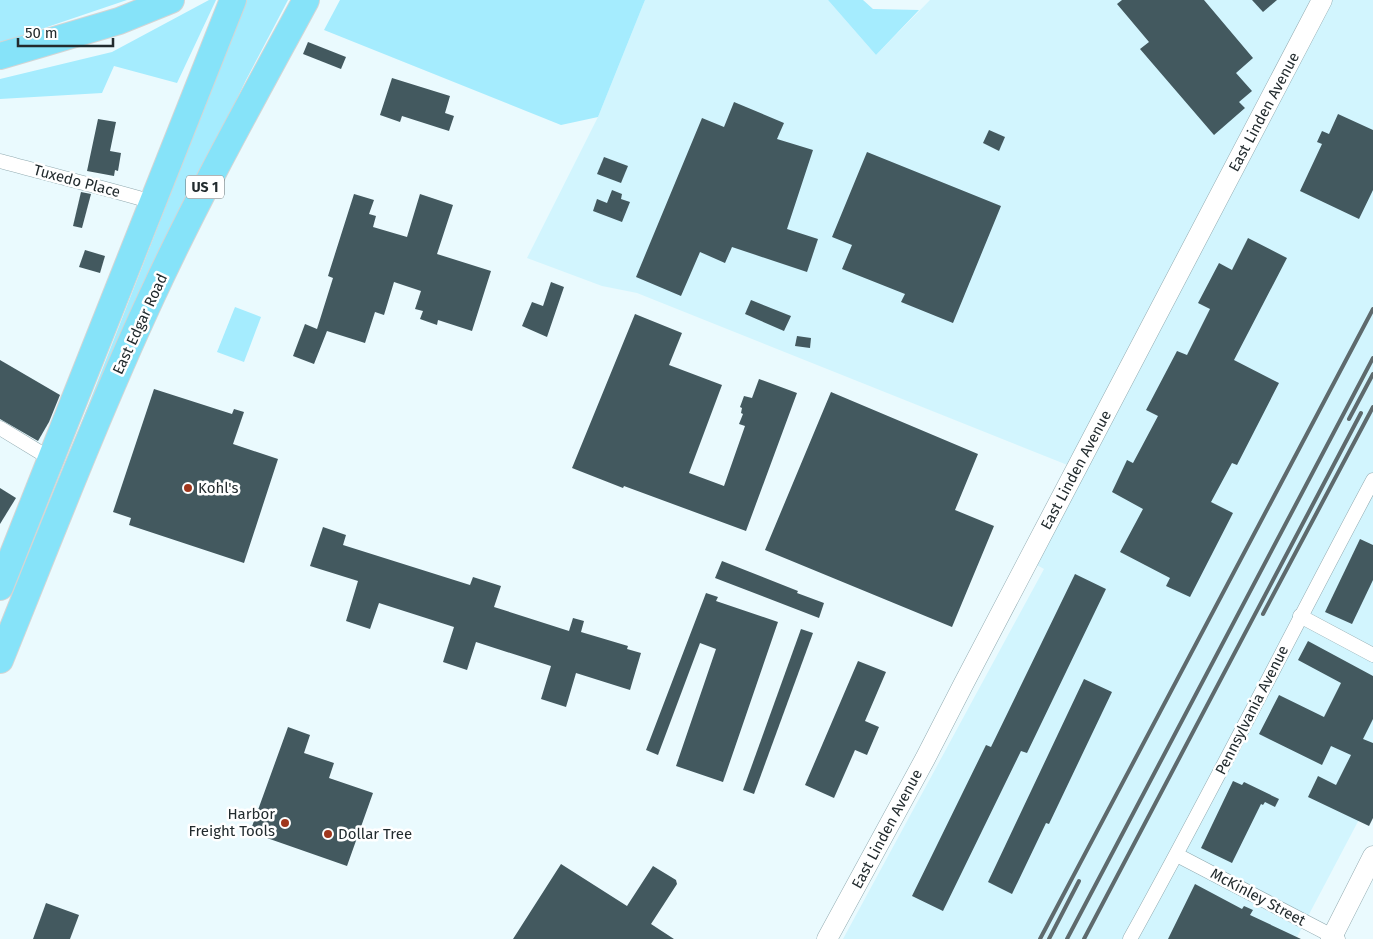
<svg xmlns="http://www.w3.org/2000/svg" width="1373" height="939" font-family="'Fira Sans',sans-serif">
  <rect width="100%" height="100%" fill="#eafafe"/>
  <!-- built -->
  <path fill="#d2f5fe" d="M645 0H828L876 55 930 0H1373V793L1296 939H843L1044 569 1028 560 1075 468 637 293 602 286 527 258 598 117Z"/>
  <!-- green -->
  <g fill="#a5ecfe">
    <path d="M0 0H127L0 43Z"/>
    <path d="M209 0H216L177 83 114 66 102 93 0 99V79L112 52Z"/>
    <path d="M246 0H288L246 80 79 429Z"/>
    <path d="M340 0H645L598 117 561 125 324 30Z"/>
    <path d="M828 0H863L873 9 919 10 876 55Z"/>
    <path d="M235 307 261 317 244 362 217 352Z"/>
  </g>
  <!-- building -->
  <g fill="#43595f">
    <path d="M1122 0H1204L1253 58 1236 73 1252 91 1239 102 1245 108 1214 135 1140 49 1149 42 1117 4Z"/>
    <path d="M1252 0H1277L1263 12Z"/>
    <path d="M308 42 346 57 341 69 303 54Z"/>
    <path d="M392 78 450 96 445 113 454 116 449 131 402 116 400 122 380 115Z"/>
    <path d="M734 102 784 123 777 139 813 150 787 229 818 239 807 272 732 247 725 263 700 252 681 296 636 277 702 118 724 127Z"/>
    <path d="M1338 114 1373 130V190L1359 219 1300 191 1322 144 1317 142 1322 131 1329 134Z"/>
    <path d="M98 119 116 122 110 151 121 153 118 171 115 170 114 176 87 171Z"/>
    <path d="M989 130 1005 137 999 151 983 143Z"/>
    <path d="M867 152 1001 206 953 323 901 302 905 294 842 269 852 245 832 237Z"/>
    <path d="M604 157 628 166 621 183 597 174Z"/>
    <path d="M612 190 622 194 621 199 630 202 622 222 593 211 597 199 607 203Z"/>
    <path d="M81 192 91 194 82 228 73 226Z"/>
    <path d="M354 194 374 200 369 214 376 216 373 227 407 237 420 194 453 205 437 254 491 271 472 331 438 320 437 325 420 319 423 311 415 309 421 291 394 282 384 315 375 312 365 343 327 331 314 364 293 356 305 324 317 329 333 278 328 276Z"/>
    <path d="M1248 238 1287 258 1234 360 1279 383 1237 465 1232 463 1211 502 1233 513 1190 597 1166 586 1170 578 1120 552 1143 509 1112 492 1127 460 1133 463 1158 416 1146 410 1177 351 1187 355 1210 309 1198 303 1219 263 1232 270Z"/>
    <path d="M85 250 105 256 100 273 79 267Z"/>
    <path d="M551 282 564 287 547 337 522 326 532 302 543 306Z"/>
    <path d="M751 300 791 316 784 331 745 314Z"/>
    <path d="M635 314 682 333 669 365 722 385 689 473 724 486 745 426 739 424 743 414 741 413 742 408 740 407 744 396 752 398 759 379 797 393 746 531 624 486 623 488 572 468Z"/>
    <path d="M797 336 811 338 810 348 795 346Z"/>
    <path d="M0 360 60 395 49 422 38 441 0 419Z"/>
    <path d="M154 389 232 414 234 409 244 412 233 444 278 459 244 563 129 525 131 518 113 512Z"/>
    <path d="M831 392 978 454 955 510 994 526 952 627 765 550Z"/>
    <path d="M0 488 16 498 0 524Z"/>
    <path d="M323 527 346 535 343 545 470 585 473 577 501 586 494 607 569 631 573 618 584 621 581 632 628 646 627 649 641 653 630 690 576 673 566 707 541 699 551 666 476 642 467 670 443 662 454 627 379 603 370 629 346 621 358 581 310 566Z"/>
    <path d="M1360 539 1373 545V580L1352 624 1325 612Z"/>
    <path d="M722 561 798 591 797 593 824 603 819 618 715 578Z"/>
    <path d="M1075 574 1106 589 1027 753 1021 751 943 911 912 896 986 745 991 747Z"/>
    <path d="M706 593 718 597 716 601 778 622 723 782 676 766 716 649 700 643 658 755 646 750Z"/>
    <path d="M801 629 813 633 754 794 743 790Z"/>
    <path d="M1308 641 1373 676V719L1363 739 1373 743V818L1369 826 1308 797 1318 776 1336 785 1351 755 1331 746 1322 765 1259 734 1279 695 1324 717 1341 683 1298 660Z"/>
    <path d="M858 661 886 672 865 721 879 727 867 755 855 750 834 798 805 785Z"/>
    <path d="M1084 679 1112 692 1049 824 1046 823 1012 894 988 882Z"/>
    <path d="M288 727 310 735 304 753 334 763 329 778 373 793 347 866 250 832Z"/>
    <path d="M1233 781 1242 785 1244 782 1279 799 1275 807 1265 802 1263 805 1261 804 1232 863 1201 848Z"/>
    <path d="M561 864 627 906 653 866 676 880 677 884 651 924 674 939H513Z"/>
    <path d="M1195 884 1242 909 1244 906 1253 910 1250 915 1301 939H1168Z"/>
    <path d="M46 903 79 915 70 939H33Z"/>
  </g>
  <g fill="none" stroke-linecap="round" stroke-linejoin="round">
    <!-- street casing -->
    <g stroke="#92abb1" stroke-width="15">
      <g id="street">
        <path d="M0 161C51 175 102 187 153 202"/>
        <path d="M0 428 51 459"/>
        <path d="M1300 616 1373 655"/>
        <path d="M1177 855 1338 939"/>
        <path d="M1130 939C1214 788 1291 633 1373 480"/>
      </g>
    </g>
    <!-- secondary casing -->
    <g stroke="#92abb1" stroke-width="21">
      <g id="secondary">
        <path d="M827 939 925 759 963 685 1322 0"/>
        <path d="M1331 939 1373 856"/>
      </g>
    </g>
    <!-- highway casing -->
    <g stroke="#d3d5d5" stroke-width="28">
      <g id="highway">
        <path d="M0 56 119 21 171 0"/>
        <path d="M0 587 233 0"/>
        <path d="M0 660C49 539 96 417 151 298 198 196 253 98 306 0"/>
      </g>
    </g>
    <!-- street -->
    <use href="#street" stroke="#fff" stroke-width="14"/>
    <!-- secondary -->
    <use href="#secondary" stroke="#fff" stroke-width="20"/>
    <!-- highway -->
    <use href="#highway" stroke="#86e3f9" stroke-width="26"/>
    <!-- rail -->
    <g stroke="#5e6a6d" stroke-width="4">
      <path d="M1349 419 1373 374"/>
      <path d="M1263 614 1373 407"/>
      <path d="M1040 939 1373 309"/>
      <path d="M1049 939 1079 881"/>
      <path d="M1067 939 1373 358"/>
      <path d="M1084 939 1361 413"/>
    </g>
  </g>
  <!-- markers -->
  <g fill="#a0371d" stroke="#fff" stroke-width="2">
    <circle cx="188" cy="488" r="5"/>
    <circle cx="285" cy="823" r="5"/>
    <circle cx="328" cy="834" r="5"/>
  </g>
  <g text-anchor="middle" stroke-width="5" stroke-linejoin="round" paint-order="stroke">
    <!-- shield labels -->
    <rect fill="#fff" stroke="#646b6d" stroke-width="1" x="186" y="175.5" width="38" height="23" rx="4"/>
    <g font-size="14" font-weight="bold" fill="#222b2e">
      <text x="205" y="192">US 1</text>
    </g>
    <!-- street labels -->
    <g font-size="15" fill="#222b2e" stroke="#fff">
      <text transform="translate(1264 112) rotate(-62)" y="5">East Linden Avenue</text>
      <text transform="translate(77 181) rotate(15)" y="5">Tuxedo Place</text>
      <text transform="translate(140 324) rotate(-65)" y="5">East Edgar Road</text>
      <text transform="translate(1076 470) rotate(-62)" y="5">East Linden Avenue</text>
      <text transform="translate(1252 710) rotate(-63)" y="5">Pennsylvania Avenue</text>
      <text transform="translate(887 829) rotate(-62)" y="5">East Linden Avenue</text>
      <text transform="translate(1258 897) rotate(28)" y="5">McKinley Street</text>
    </g>
    <!-- poi labels -->
    <g font-size="15" fill="#222b2e" stroke="#fff" text-anchor="start">
      <text x="198" y="493">Kohl's</text>
      <text x="275" y="819" text-anchor="end">Harbor<tspan x="275" dy="17">Freight Tools</tspan></text>
      <text x="338" y="839">Dollar Tree</text>
    </g>
  </g>
  <!-- scale -->
  <path d="M18 38v8h95v-8" fill="none" stroke="#222b2e" stroke-width="2.5"/>
  <text x="25" y="38" font-size="15" fill="#222b2e" stroke="#ffffff" stroke-width="4" paint-order="stroke">50 m</text>
</svg>
